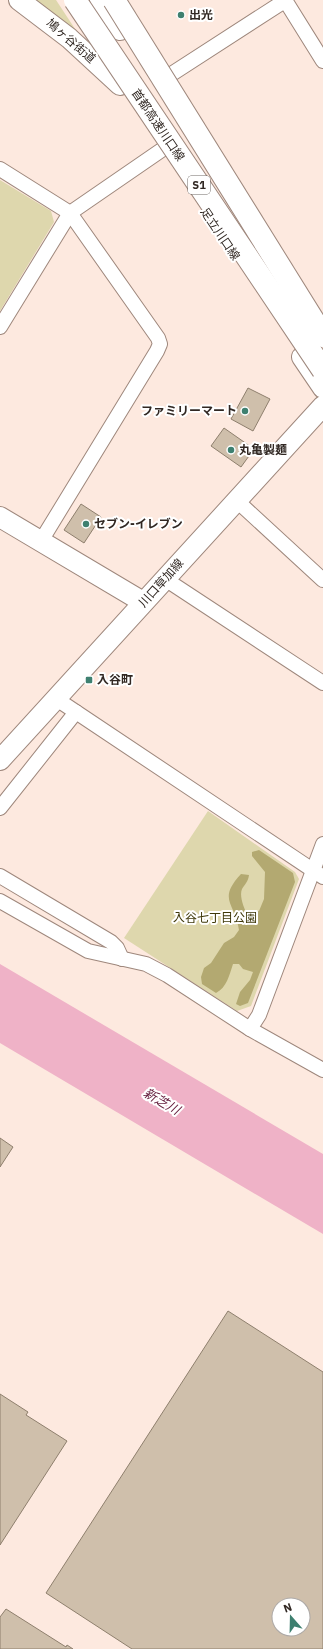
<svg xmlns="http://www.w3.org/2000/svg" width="323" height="1649" font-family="'IBM Plex Sans','Noto Sans JP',sans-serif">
  <rect width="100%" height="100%" fill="#fde9df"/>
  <!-- green -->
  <g fill="#ded7ad">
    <path d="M28 0H56L79 35Z"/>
    <path d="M0 180 51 211 54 222 0 311Z"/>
    <path d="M208 811 295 872 299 879 251 1006 237 1011 124 938Z"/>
  </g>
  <!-- forest -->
  <path fill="#b3a971" d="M259 850 293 873 295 882 248 1003 240 1006 236 1004 240 992 250 980 253 972 243 969 239 964H233C229 976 227 987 216 993L202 984 201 977 204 968 211 963 224 943 234 937 239 930C235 902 217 900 241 874L249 875C248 882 245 884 242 889 239 896 244 908 247 914L259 911 264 899 265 872 252 856V852Z"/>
  <!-- water -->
  <path fill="#efb2c7" d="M0 964 323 1154V1234L0 1043Z"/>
  <!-- building -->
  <g fill="#cfbfab" stroke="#8e7f6d" fill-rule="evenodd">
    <path d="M248 388 270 399 253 431 231 419Z"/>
    <path d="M224 428 254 449 241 467 211 446Z"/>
    <path d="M81 504 101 517 84 543 64 530Z"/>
    <path d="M0 1138 13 1147 0 1167Z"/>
    <path d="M228 1311 323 1372V1649H132L46 1593ZM279 1605H303V1629H279Z"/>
    <path d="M0 1394 28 1412 26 1415 67 1441 0 1545Z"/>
    <path d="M6 1609 66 1647 67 1645 73 1649H0V1617Z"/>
  </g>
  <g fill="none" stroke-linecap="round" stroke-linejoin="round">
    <!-- street casing -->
    <g stroke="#9e877c" stroke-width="16">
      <g id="street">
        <path d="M285 0 323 61"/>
        <path d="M170 75 286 0"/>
        <path d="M0 169 70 213 158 338 160 344 157 351 41 541"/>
        <path d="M0 327 70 213 163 149"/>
        <path d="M236 500 323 580"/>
        <path d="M165 579 323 683"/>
        <path d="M55 698 323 877"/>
        <path d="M0 808 76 712"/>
        <path d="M0 876 111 942 117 948 122 959"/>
        <path d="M0 901 88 951 146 964 167 975 250 1029 323 1070"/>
        <path d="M250 1029 259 1015 323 844"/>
      </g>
    </g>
    <!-- secondary casing -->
    <g stroke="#9e877c" stroke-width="22">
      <g id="secondary">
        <path d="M19 0 69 38 120 85"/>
        <path d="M302 357 323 388"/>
        <path d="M0 517 143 602"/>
        <path d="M0 760 323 406"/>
      </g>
    </g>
    <!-- highway casing -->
    <g stroke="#9e877c" stroke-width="24">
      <path id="highway" d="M101 0 120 29"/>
    </g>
    <!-- street -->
    <use href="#street" stroke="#fff" stroke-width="14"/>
    <!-- secondary -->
    <use href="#secondary" stroke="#fff" stroke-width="20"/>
    <!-- highway -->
    <use href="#highway" stroke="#fff" stroke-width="22"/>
    <!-- highway-bridge casing -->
    <g stroke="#9e877c" stroke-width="24" stroke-linecap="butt">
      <g id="highway-bridge">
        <path d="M75 0 323 370"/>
        <path d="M114 0 323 336"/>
      </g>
    </g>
    <!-- highway-bridge -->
    <use href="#highway-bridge" stroke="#fff" stroke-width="22"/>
  </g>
  <!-- markers -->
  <g fill="#3e8070" stroke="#fff" stroke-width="1.5">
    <circle cx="181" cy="15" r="4"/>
    <circle cx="245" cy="411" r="4"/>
    <circle cx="231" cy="450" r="4"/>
    <circle cx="86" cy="524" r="4"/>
    <rect x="85" y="676" width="8" height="8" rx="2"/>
  </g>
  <g text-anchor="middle" stroke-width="4" stroke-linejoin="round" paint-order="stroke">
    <!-- shield labels -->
    <rect fill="#fff" stroke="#6f6865" stroke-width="1" x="188" y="176" width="22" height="18" rx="3"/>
    <g font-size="11" font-weight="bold" fill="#312823">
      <text x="199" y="189">S1</text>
    </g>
    <!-- poi labels -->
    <g font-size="12" font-weight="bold" fill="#312823" stroke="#fff" text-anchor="start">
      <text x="189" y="19">出光</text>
      <text x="237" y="415" text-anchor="end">ファミリーマート</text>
      <text x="239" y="454">丸亀製麺</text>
      <text x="94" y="528">セブン-イレブン</text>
      <text x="97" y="684">入谷町</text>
    </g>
    <!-- street labels -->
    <g font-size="12" fill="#312823" stroke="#fff">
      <text transform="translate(71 41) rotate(41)" y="4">鳩ヶ谷街道</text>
      <text transform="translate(158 125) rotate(56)" y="4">首都高速川口線</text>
      <text transform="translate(220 234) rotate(56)" y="4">足立川口線</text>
      <text transform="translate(161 583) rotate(-48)" y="4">川口草加線</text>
    </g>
    <!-- park labels -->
    <g font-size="12" fill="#3e3708" stroke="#fff">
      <text x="215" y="922">入谷七丁目公園</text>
    </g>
    <!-- water labels -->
    <g font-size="13" font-style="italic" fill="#66203f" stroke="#fff">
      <text transform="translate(162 1101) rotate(30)" y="5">新芝川</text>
    </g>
  </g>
  <!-- north arrow -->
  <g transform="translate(291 1617) rotate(340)"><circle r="19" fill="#ffffff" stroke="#ada9a7"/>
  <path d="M0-3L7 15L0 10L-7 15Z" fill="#3e8070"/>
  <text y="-6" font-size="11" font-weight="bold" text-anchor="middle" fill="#312823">N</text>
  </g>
</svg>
